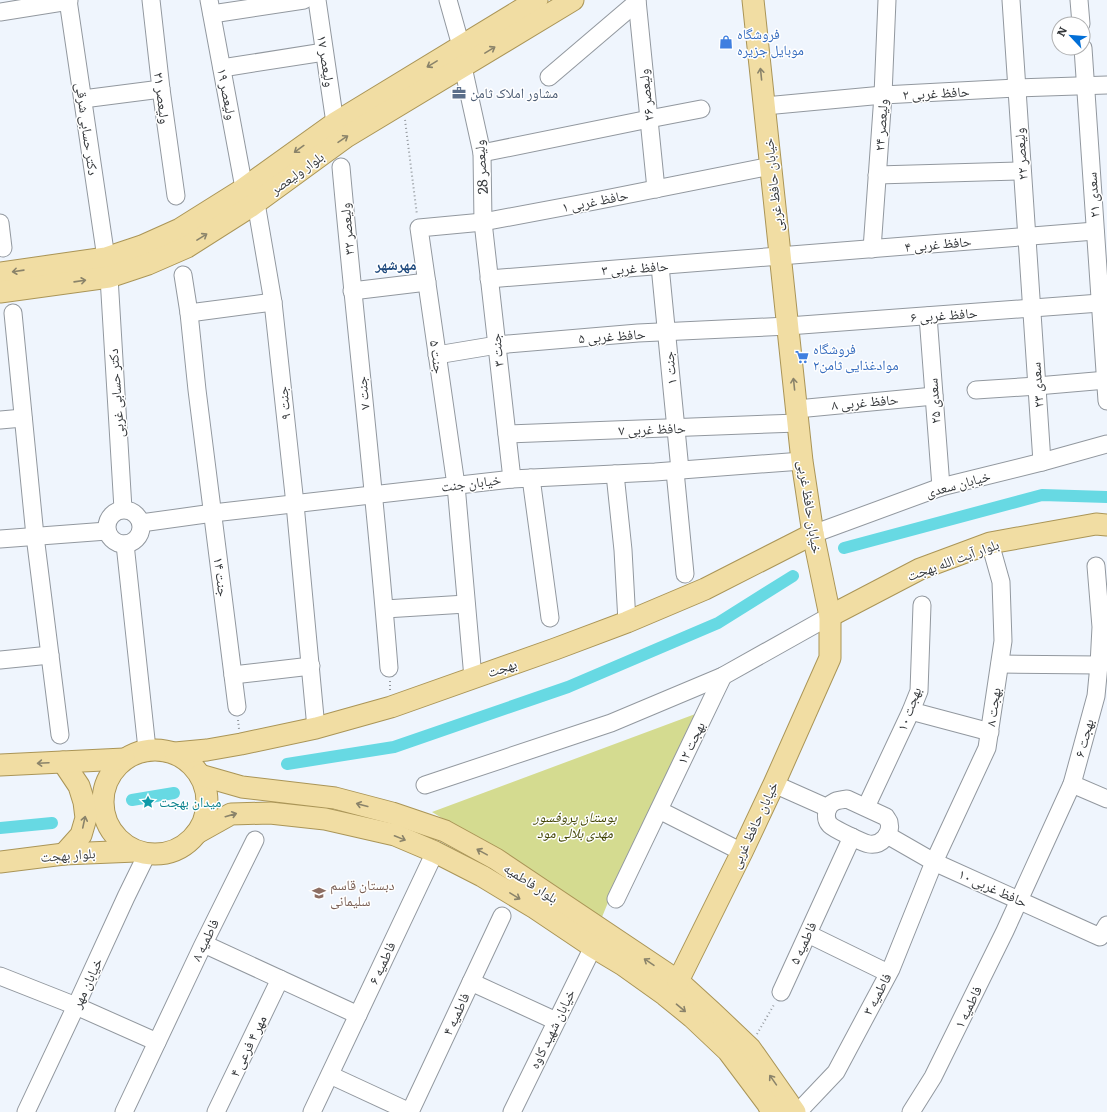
<svg xmlns="http://www.w3.org/2000/svg" width="1107" height="1112" font-family="Literata,'Noto Naskh Arabic',serif">
  <rect width="100%" height="100%" fill="#eff5fd"/>
  <!-- green -->
  <path fill="#d4db90" d="M698 713 619 876 602 917 565 893 432 812Z"/>
  <g fill="none" stroke-linecap="round" stroke-linejoin="round">
    <!-- canal -->
    <g stroke="#67d9e3" stroke-width="12">
      <path d="M844 548 1042 495 1107 497"/>
      <path d="M287 764 394 747 568 687 718 623 793 576"/>
      <path d="M132 800 174 793"/>
      <path d="M0 828 52 823"/>
    </g>
    <!-- minor casing -->
    <g stroke="#92989f" stroke-width="19">
      <g id="minor">
        <path d="M68 0 106 258"/>
        <path d="M151 0 161 89 176 196"/>
        <path d="M209 0 244 188"/>
        <path d="M317 0 335 123"/>
        <path d="M448 0 461 46"/>
        <path d="M637 0 656 189"/>
        <path d="M1011 0 1042 462"/>
        <path d="M1079 0 1081 24"/>
        <path d="M0 12 69 1"/>
        <path d="M212 14 304 0"/>
        <path d="M1083 48 1107 401"/>
        <path d="M463 67 482 153 483 222 512 479"/>
        <path d="M222 68 324 52"/>
        <path d="M549 77 637 2"/>
        <path d="M83 99 161 89"/>
        <path d="M765 106 883 95 1016 88 1107 85"/>
        <path d="M482 153 649 119 701 109"/>
        <path d="M341 167C356 334 376 501 389 668"/>
        <path d="M877 175 1022 171"/>
        <path d="M256 203 273 302 295 504 316 728"/>
        <path d="M0 223 3 248"/>
        <path d="M872 249 883 95 887 0"/>
        <path d="M660 266 680 470"/>
        <path d="M183 275 189 313 197 390 237 707"/>
        <path d="M109 277 123 509"/>
        <path d="M489 279 1095 231"/>
        <path d="M352 291 427 282"/>
        <path d="M13 313 35 536 60 735"/>
        <path d="M189 313 273 302"/>
        <path d="M928 316 941 487"/>
        <path d="M437 355 497 345 638 333 788 326 1100 303"/>
        <path d="M976 390 1037 386 1107 380"/>
        <path d="M797 409 934 396"/>
        <path d="M0 420 23 418"/>
        <path d="M507 434 798 423"/>
        <path d="M675 471 685 574"/>
        <path d="M615 474 623 550 627 622"/>
        <path d="M531 478 550 618"/>
        <circle cx="124" cy="527" r="17"/>
        <path d="M141 523 213 513 512 479 655 472 802 461"/>
        <path d="M813 534 941 487 1042 462 1107 444"/>
        <path d="M0 539 107 531"/>
        <path d="M125 544 147 749"/>
        <path d="M385 609 466 604"/>
        <path d="M0 660 50 655"/>
        <path d="M1000 664 1099 665"/>
        <path d="M233 675 311 666"/>
        <path d="M473 678 456 485 419 228 483 222 595 201 771 166"/>
        <path d="M911 711 990 732"/>
        <path d="M774 784 828 808"/>
        <path d="M1072 784 1107 799"/>
        <path d="M425 785 611 723 723 676 830 616"/>
        <path d="M847 799 886 817C887 819 888 820 889 822 892 834 881 846 869 844 863 843 834 829 830 825 826 821 826 815 827 811 830 801 838 800 847 799Z"/>
        <path d="M866 807 911 711 919 691 922 605"/>
        <path d="M659 810 742 852"/>
        <path d="M887 835 934 862 1100 937 1107 925"/>
        <path d="M616 899 723 676"/>
        <path d="M808 934 888 973"/>
        <path d="M204 944 358 1015"/>
        <path d="M0 976 76 1006 157 1042"/>
        <path d="M471 982 556 1021"/>
        <path d="M781 992 852 837"/>
        <path d="M330 1075 410 1112"/>
        <path d="M26 1112 76 1006 126 897 147 854"/>
        <path d="M124 1112 202 947 255 840"/>
        <path d="M216 1112 280 979"/>
        <path d="M312 1112 435 852"/>
        <path d="M410 1112 502 916"/>
        <path d="M512 1112 593 947"/>
        <path d="M798 1112 836 1072 891 969 934 862 987 748 1003 641 1001 582 990 543"/>
        <path d="M911 1112 933 1077 1005 931 1072 784 1096 696 1099 665 1101 627 1096 566"/>
      </g>
    </g>
    <!-- major casing -->
    <g stroke="#aa9557" stroke-width="23">
      <g id="major">
        <path d="M0 273 106 258 142 246 180 229 239 192 335 123 537 0"/>
        <path d="M0 292 109 277 148 264 187 247 250 207 346 137 573 0"/>
        <path d="M830 616 920 569 990 543 1096 524 1107 525"/>
        <circle cx="155" cy="802" r="52"/>
        <path d="M175 753 207 750 241 744 316 728 391 707 555 649 627 622 705 589 813 534"/>
        <path d="M63 762 79 786 84 802 86 818 81 835 64 854"/>
        <path d="M0 765 124 759"/>
        <path d="M200 775 242 787 335 798 392 813 445 831 496 859 678 981 712 1012 750 1048 795 1112"/>
        <path d="M197 833 231 814 270 813 325 819 395 835 435 852 482 876 535 908 593 947 623 965 665 995 692 1017 728 1051 767 1103 772 1112"/>
        <path d="M0 862 64 854 136 851"/>
        <path d="M678 981 742 852 774 784 830 658V616L813 534 802 461 753 0"/>
      </g>
    </g>
    <!-- path -->
    <g stroke="#92979c" stroke-width="2" stroke-dasharray="1 3" stroke-linecap="butt">
      <path d="M405 120 417 215"/>
      <path d="M390 681V690"/>
      <path d="M238 720 239 729"/>
      <path d="M757 1034 775 1003"/>
    </g>
    <!-- minor -->
    <use href="#minor" stroke="#fff" stroke-width="17"/>
    <!-- major -->
    <use href="#major" stroke="#f1dda3" stroke-width="21"/>
  </g>
  <!-- one-way arrows -->
  <defs><path id="oneway-shaft" d="M-6 0H5M1.5-3L5.5 0L1.5 3" fill="none" stroke-width="1.6" stroke-linecap="round" stroke-linejoin="round"/></defs>
  <g stroke="#8a836a">
    <use href="#oneway-shaft" transform="translate(490 50) rotate(-31)"/>
    <use href="#oneway-shaft" transform="translate(432 64) rotate(149)"/>
    <use href="#oneway-shaft" transform="translate(761 74) rotate(-96)"/>
    <use href="#oneway-shaft" transform="translate(343 139) rotate(-34)"/>
    <use href="#oneway-shaft" transform="translate(299 149) rotate(144)"/>
    <use href="#oneway-shaft" transform="translate(202 237) rotate(-32)"/>
    <use href="#oneway-shaft" transform="translate(18 271) rotate(172)"/>
    <use href="#oneway-shaft" transform="translate(80 281) rotate(-8)"/>
    <use href="#oneway-shaft" transform="translate(794 384) rotate(-96)"/>
    <use href="#oneway-shaft" transform="translate(43 763) rotate(177)"/>
    <use href="#oneway-shaft" transform="translate(362 805) rotate(-165)"/>
    <use href="#oneway-shaft" transform="translate(231 815) rotate(-16)"/>
    <use href="#oneway-shaft" transform="translate(84 822) rotate(-78)"/>
    <use href="#oneway-shaft" transform="translate(400 838) rotate(22)"/>
    <use href="#oneway-shaft" transform="translate(482 852) rotate(-151)"/>
    <use href="#oneway-shaft" transform="translate(515 896) rotate(31)"/>
    <use href="#oneway-shaft" transform="translate(649 962) rotate(-146)"/>
    <use href="#oneway-shaft" transform="translate(681 1008) rotate(40)"/>
    <use href="#oneway-shaft" transform="translate(773 1080) rotate(-125)"/>
  </g>
  <!-- icons -->
  <defs>
    <g id="shop-bare" transform="scale(1.08)"><path d="M-5-2.5h2.3a2.7 3.5 0 0 1 5.4 0H5L5.5 6h-11ZM-1.5-2.5h3a1.5 2.3 0 0 0-3 0Z" fill="#3f7fe0" stroke="#fff" stroke-width="2.5" paint-order="stroke"/></g>
    <g id="office-bare" transform="scale(1.08)"><path d="M-6-3h4V-5.5h4V-3h4V5H-6ZM-1-4.5V-3h2v-1.5ZM-6 0V1H6V0Z" fill="#5c6f8a" stroke="#fff" stroke-width="2.5" paint-order="stroke"/></g>
    <g id="supermarket-bare" transform="scale(1.08)"><path d="M-6-5.5h2.5l.6 2H6L4.5 2H-2.5L-4.4-4H-6ZM-1.5 3.2a1.3 1.3 0 1 0 .1 0ZM3 3.2a1.3 1.3 0 1 0 .1 0Z" fill="#3f7fe0" stroke="#fff" stroke-width="2.5" paint-order="stroke"/></g>
    <g id="sight-bare" transform="scale(1.08)"><path d="M0-6L1.8-2.2L6-1.7L2.9 1.2L3.7 5.4L0 3.3L-3.7 5.4L-2.9 1.2L-6-1.7L-1.8-2.2Z" fill="#0f9aa8" stroke="#fff" stroke-width="2.5" paint-order="stroke"/></g>
    <g id="school-bare" transform="scale(1.08)"><path d="M0-5L7-2L0 1L-7-2ZM-4 1L0 2.5L4 1V4Q0 6-4 4Z" fill="#8d6e63" stroke="#fff" stroke-width="2.5" paint-order="stroke"/></g>
  </defs>
  <g fill-rule="evenodd">
    <use href="#shop-bare" x="726" y="42"/>
    <use href="#office-bare" x="459" y="93"/>
    <use href="#supermarket-bare" x="802" y="357"/>
    <use href="#sight-bare" x="148" y="802"/>
    <use href="#school-bare" x="319" y="893"/>
  </g>
  <g text-anchor="middle" stroke-width="3" stroke-linejoin="round" paint-order="stroke">
    <!-- shop labels -->
    <g font-size="14" fill="#366cbe" stroke="#fff" text-anchor="start">
      <text x="737" y="39">فروشگاه<tspan x="737" dy="16">موبایل جزیره</tspan></text>
      <text x="813" y="354">فروشگاه<tspan x="813" dy="16">موادغذایی ثامن۲</tspan></text>
    </g>
    <!-- street labels -->
    <g font-size="14" fill="#36393c" stroke="#fff">
      <text transform="translate(326 61) rotate(81)" y="5">ولیعصر ۱۷</text>
      <text transform="translate(936 93) rotate(-3)" y="5">حافظ غربی ۲</text>
      <text transform="translate(227 94) rotate(79)" y="5">ولیعصر ۱۹</text>
      <text transform="translate(646 95) rotate(-96)" y="5">ولیعصر ۲۶</text>
      <text transform="translate(162 98) rotate(83)" y="5">ولیعصر ۲۱</text>
      <text transform="translate(881 125) rotate(-86)" y="5">ولیعصر ۲۴</text>
      <text transform="translate(87 129) rotate(82)" y="5">دکتر حسابی شرقی</text>
      <text transform="translate(1021 154) rotate(-94)" y="5">ولیعصر ۲۲</text>
      <text transform="translate(481 167) rotate(-94)" y="5">ولیعصر 28</text>
      <text transform="translate(297 173) rotate(-36)" y="5">بلوار ولیعصر</text>
      <text transform="translate(773 185) rotate(-96)" y="5">خیابان حافظ غربی</text>
      <text transform="translate(1093 195) rotate(-94)" y="5">سعدی ۲۱</text>
      <text transform="translate(595 201) rotate(-11)" y="5">حافظ غربی ۱</text>
      <text transform="translate(347 229) rotate(-95)" y="5">ولیعصر ۳۲</text>
      <text transform="translate(938 244) rotate(-5)" y="5">حافظ غربی ۴</text>
      <text transform="translate(635 268) rotate(-4)" y="5">حافظ غربی ۳</text>
      <text transform="translate(944 315) rotate(-4)" y="5">حافظ غربی ۶</text>
      <text transform="translate(612 336) rotate(-4)" y="5">حافظ غربی ۵</text>
      <text transform="translate(497 350) rotate(-96)" y="5">جنت ۳</text>
      <text transform="translate(437 357) rotate(82)" y="5">جنت ۵</text>
      <text transform="translate(670 368) rotate(-96)" y="5">جنت ۱</text>
      <text transform="translate(1037 385) rotate(-94)" y="5">سعدی ۲۳</text>
      <text transform="translate(116 393) rotate(-94)" y="5">دکتر حسابی غربی</text>
      <text transform="translate(363 393) rotate(-96)" y="5">جنت ۷</text>
      <text transform="translate(934 401) rotate(-94)" y="5">سعدی ۲۵</text>
      <text transform="translate(865 402) rotate(-5)" y="5">حافظ غربی ۸</text>
      <text transform="translate(284 403) rotate(-96)" y="5">جنت ۹</text>
      <text transform="translate(652 429) rotate(-2)" y="5">حافظ غربی ۷</text>
      <text transform="translate(471 483) rotate(-7)" y="5">خیابان جنت</text>
      <text transform="translate(958 484) rotate(-15)" y="5">خیابان سعدی</text>
      <text transform="translate(810 507) rotate(81)" y="5">خیابان حافظ غربی</text>
      <text transform="translate(953 560) rotate(-20)" y="5">بلوار آیت الله بهجت</text>
      <text transform="translate(221 577) rotate(83)" y="5">جنت ۱۴</text>
      <text transform="translate(502 668) rotate(-19)" y="5">بهجت</text>
      <text transform="translate(993 707) rotate(-82)" y="5">بهجت ۸</text>
      <text transform="translate(909 709) rotate(-70)" y="5">بهجت ۱۰</text>
      <text transform="translate(1084 738) rotate(-75)" y="5">بهجت ۶</text>
      <text transform="translate(691 743) rotate(-64)" y="5">بهجت ۱۲</text>
      <text transform="translate(754 825) rotate(-65)" y="5">خیابان حافظ غربی</text>
      <text transform="translate(68 855) rotate(-4)" y="5">بلوار بهجت</text>
      <text transform="translate(531 883) rotate(33)" y="5">بلوار فاطمیه</text>
      <text transform="translate(993 888) rotate(24)" y="5">حافظ غربی ۱۰</text>
      <text transform="translate(205 940) rotate(-64)" y="5">فاطمیه ۸</text>
      <text transform="translate(803 943) rotate(-65)" y="5">فاطمیه ۵</text>
      <text transform="translate(382 963) rotate(-65)" y="5">فاطمیه ۶</text>
      <text transform="translate(87 983) rotate(-65)" y="5">خیابان مهر</text>
      <text transform="translate(877 994) rotate(-62)" y="5">فاطمیه ۳</text>
      <text transform="translate(968 1007) rotate(-64)" y="5">فاطمیه ۱</text>
      <text transform="translate(456 1014) rotate(-65)" y="5">فاطمیه ۴</text>
      <text transform="translate(552 1029) rotate(-64)" y="5">خیابان شهید کاوه</text>
      <text transform="translate(248 1046) rotate(-64)" y="5">مهر ۴ فرعی ۴</text>
    </g>
    <!-- service labels -->
    <g font-size="14" fill="#4e5e75" stroke="#fff" text-anchor="start">
      <text x="470" y="98">مشاور املاک ثامن</text>
    </g>
    <!-- culture labels -->
    <g font-size="14" fill="#0d838f" stroke="#fff" text-anchor="start">
      <text x="159" y="807">میدان بهجت</text>
    </g>
    <!-- park labels -->
    <g font-size="14" font-style="italic" fill="#404302" stroke="#fff">
      <text x="575" y="822">بوستان پروفسور<tspan x="575" dy="16">مهدی بلالی مود</tspan></text>
    </g>
    <!-- education labels -->
    <g font-size="14" fill="#785e54" stroke="#fff" text-anchor="start">
      <text x="330" y="890">دبستان قاسم<tspan x="330" dy="16">سلیمانی</tspan></text>
    </g>
    <!-- neighbourhood labels -->
    <g font-size="15" font-weight="bold" fill="#1e497d" stroke="#fff">
      <text x="396" y="270">مهرشهر</text>
    </g>
  </g>
  <!-- north arrow -->
  <g transform="translate(1071 36) rotate(296)"><circle r="19" fill="#ffffff" stroke="#afb0b1"/>
  <path d="M0-3L7 15L0 10L-7 15Z" fill="#026fd7"/>
  <text y="-6" font-size="11" font-weight="bold" text-anchor="middle" fill="#36393c">N</text>
  </g>
</svg>
